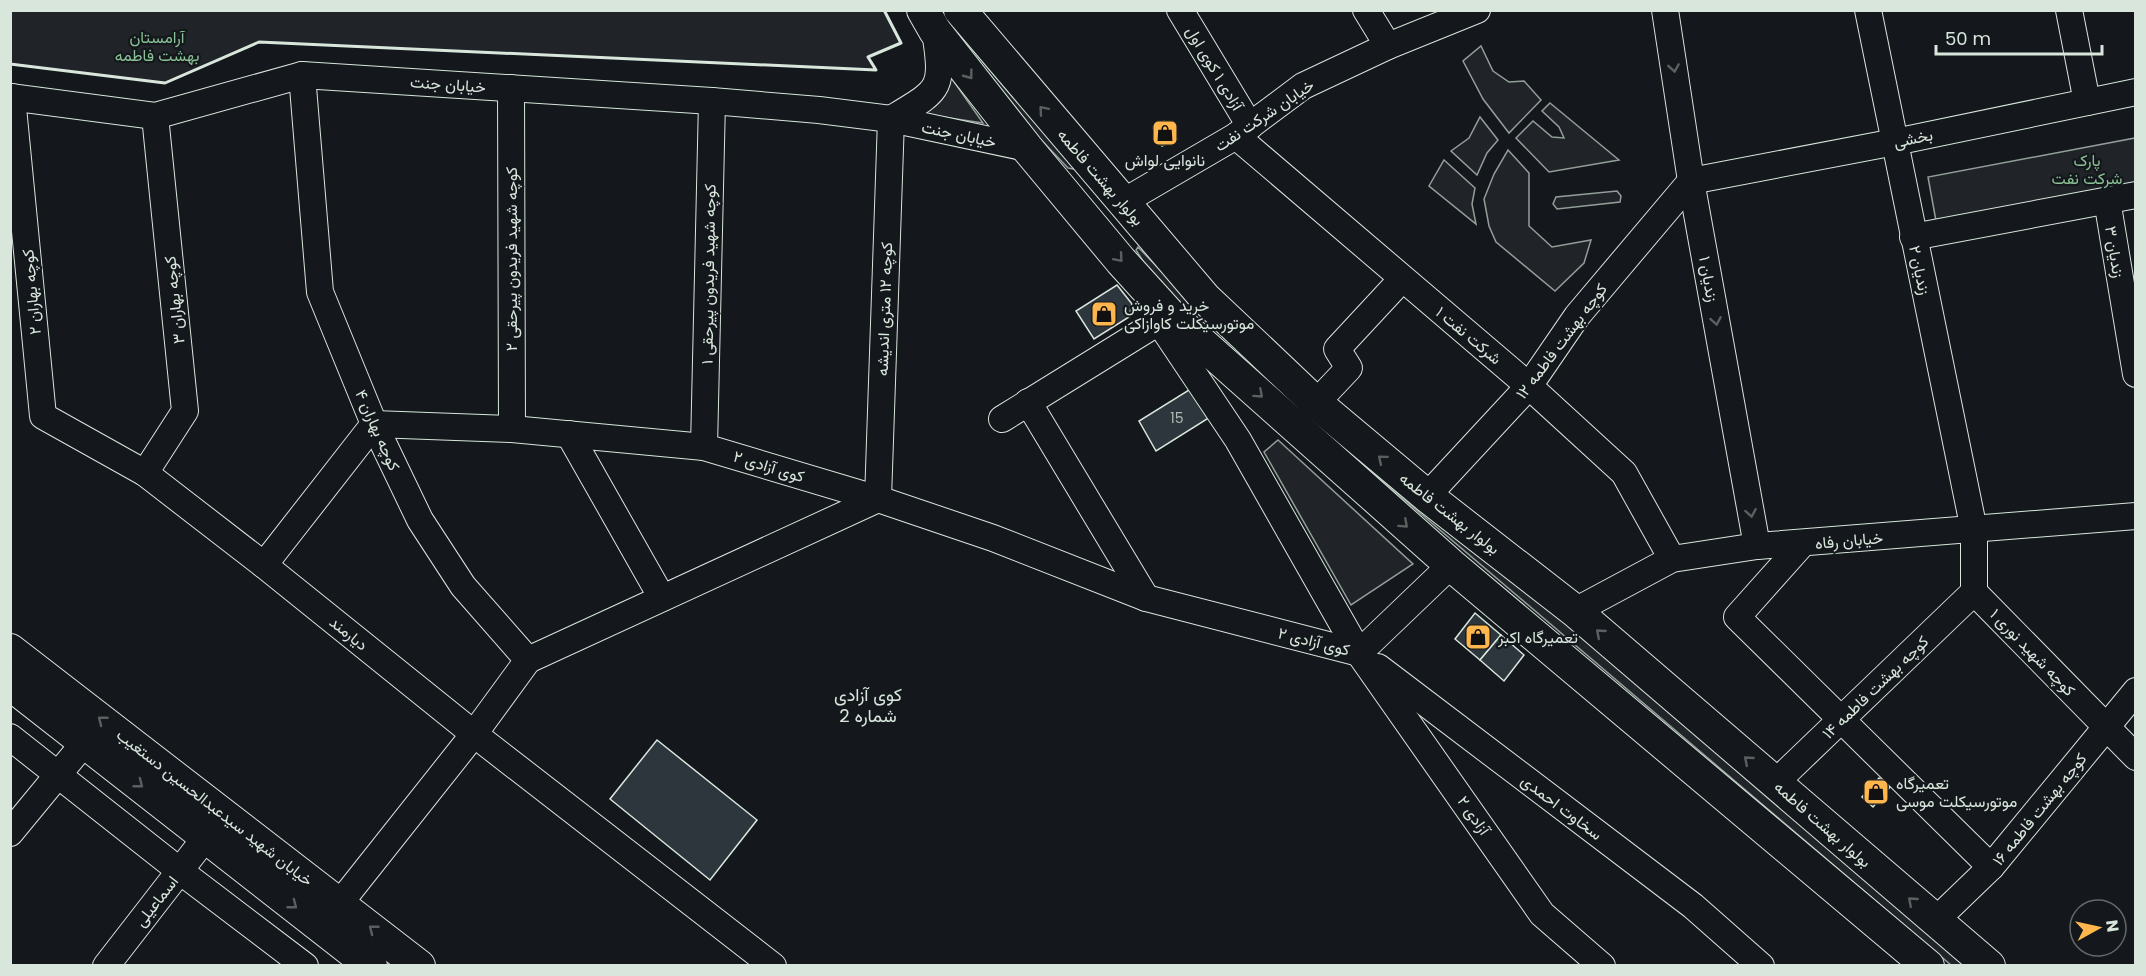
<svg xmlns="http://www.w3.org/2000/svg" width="2146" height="976" font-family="Poppins,Vazirmatn,sans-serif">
  <rect width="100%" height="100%" fill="#14181c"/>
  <!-- green -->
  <g fill="#202428" stroke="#939e99" stroke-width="1.5">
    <path d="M11 10H884L901 43 868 57 876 70 259 42 165 83 11 64Z"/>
    <path d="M936 11H952L1079 170 1068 168 1026 124Z"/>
    <path d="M1481 46 1493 71 1509 82 1524 81 1541 100 1509 133 1483 99 1463 61Z"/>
    <path d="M950 76 983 123 923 114C940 105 948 96 950 76Z"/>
    <path d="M1550 103 1619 160 1549 172 1516 138 1533 121 1552 137 1564 138 1559 127 1542 111Z"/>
    <path d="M1480 117 1498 140 1487 153 1477 175 1451 151 1469 138Z"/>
    <path d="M2135 138V183L1936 221 1928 177Z"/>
    <path d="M1508 150 1529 173V226L1552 247 1591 240 1584 263 1555 291 1496 242 1489 226 1484 199 1494 174Z"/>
    <path d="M1444 160 1475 188 1472 204 1476 224 1429 186Z"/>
    <path d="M1617 191 1621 196 1620 202 1557 209 1553 204 1556 197Z"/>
    <path d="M1138 247 1191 302 1967 965H1951L1380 479 1186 309 1143 261 1136 250Z"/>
    <path d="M1278 440 1413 564 1351 605 1264 452Z"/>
  </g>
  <!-- building -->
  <g fill="#2c363c" stroke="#d8e6dc" stroke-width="1.5">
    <path d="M1164 121 1177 139 1162 146 1153 128Z"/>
    <path d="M1117 285 1132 304 1129 317 1094 339 1076 311Z"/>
    <path d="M1197 385 1215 414 1156 451 1139 421Z"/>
    <path d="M1475 613 1501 635 1480 660 1455 639Z"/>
    <path d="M1501 635 1524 655 1504 681 1480 660Z"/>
    <path d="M657 740 757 820 710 880 610 799Z"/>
    <path d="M1879 778 1890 787 1873 807 1862 797Z"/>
  </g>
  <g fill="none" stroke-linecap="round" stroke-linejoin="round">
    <!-- minor casing -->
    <g stroke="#d8e6dc" stroke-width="28">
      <g id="minor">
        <path d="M1180 10 1250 126"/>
        <path d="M1366 10 1388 46"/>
        <path d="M1665 10 1691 181 1757 546"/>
        <path d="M1868 10 1974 530V592L2136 757"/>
        <path d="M2069 10 2087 102"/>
        <path d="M302 75 320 292 374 424 420 520 463 586 528 660 474 734 773 966"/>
        <path d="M511 88 512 429"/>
        <path d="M10 97 155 116 302 75 712 101 819 110 891 119 1027 148"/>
        <path d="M12 97 43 416 145 473 264 565 474 734 340 903"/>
        <path d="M891 119C941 89 944 90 935 31"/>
        <path d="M1236 136 1529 386 1624 473 1672 559"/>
        <path d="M1691 181 1895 142 2136 92"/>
        <path d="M2107 200 2136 374"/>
        <path d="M1123 202 1236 136 1303 86 1388 46 1477 10"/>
        <path d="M1913 237 2136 195"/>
        <path d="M1159 322 1238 440 1359 653 1542 914 1602 966"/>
        <path d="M1028 402 1146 598"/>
        <path d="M1316 403 1349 368 1337 349 1402 279"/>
        <path d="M1002 419 1170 315"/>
        <path d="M569 434 662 598"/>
        <path d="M704 447 712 101"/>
        <path d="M145 473 185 411 155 116"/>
        <path d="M1427 496 1529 386 1577 316 1691 181"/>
        <path d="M1802 544 1737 617 1991 867"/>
        <path d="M264 565 374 424 512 429 704 447 878 499 993 538 1146 598 1359 653 1451 565"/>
        <path d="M1575 611 1672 559 1757 546 2136 516"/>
        <path d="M528 660 878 499 891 119"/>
        <path d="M1378 667 1693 906 1761 966"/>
        <path d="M10 737 180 871 305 966"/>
        <path d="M1775 783 1974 592"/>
        <path d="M10 833 85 742"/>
        <path d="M1935 921 1991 867 2136 691"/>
        <path d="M106 966 206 837"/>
      </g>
    </g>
    <!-- major casing -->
    <g stroke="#d8e6dc" stroke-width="34">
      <g id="major">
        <path d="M923 10 935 31 1027 148 1121 261 1170 315 1451 565 1928 966"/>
        <path d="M960 10 1205 298 1316 403 1427 496 1575 611 1989 966"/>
        <path d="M10 650 419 966"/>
        <path d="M10 684 371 966"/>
      </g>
    </g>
    <!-- minor -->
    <use href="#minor" stroke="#14181c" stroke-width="26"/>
    <!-- major -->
    <use href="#major" stroke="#14181c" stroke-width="32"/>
    <!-- wall -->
    <path stroke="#d8e6dc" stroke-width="3" d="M10 64 165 83 259 42 876 70 868 57 901 43 884 10"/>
  </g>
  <!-- one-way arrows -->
  <defs><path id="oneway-chevron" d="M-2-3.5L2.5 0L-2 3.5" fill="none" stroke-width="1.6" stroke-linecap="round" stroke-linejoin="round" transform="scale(1.5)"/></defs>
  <g stroke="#59605f">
    <use href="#oneway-chevron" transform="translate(1674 68) rotate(81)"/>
    <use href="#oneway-chevron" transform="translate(969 75) rotate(53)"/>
    <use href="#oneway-chevron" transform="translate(1043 110) rotate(-131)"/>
    <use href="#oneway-chevron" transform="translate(1119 258) rotate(49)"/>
    <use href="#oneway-chevron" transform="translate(1716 321) rotate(80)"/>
    <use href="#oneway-chevron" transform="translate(1259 394) rotate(42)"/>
    <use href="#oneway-chevron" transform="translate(1382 459) rotate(-140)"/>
    <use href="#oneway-chevron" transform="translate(1751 513) rotate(80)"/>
    <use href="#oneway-chevron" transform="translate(1404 524) rotate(42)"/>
    <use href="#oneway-chevron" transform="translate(1600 633) rotate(-139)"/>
    <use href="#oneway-chevron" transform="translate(102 720) rotate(-142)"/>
    <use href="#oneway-chevron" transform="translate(1748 760) rotate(-139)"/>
    <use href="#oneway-chevron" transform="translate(139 784) rotate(38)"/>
    <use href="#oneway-chevron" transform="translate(1912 901) rotate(-139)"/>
    <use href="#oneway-chevron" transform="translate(293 905) rotate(38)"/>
    <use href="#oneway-chevron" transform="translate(373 929) rotate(-142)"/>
  </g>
  <!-- icons -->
  <defs>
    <g id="shop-square" transform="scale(1.35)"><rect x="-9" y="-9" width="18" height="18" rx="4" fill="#ffb74d" stroke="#14181c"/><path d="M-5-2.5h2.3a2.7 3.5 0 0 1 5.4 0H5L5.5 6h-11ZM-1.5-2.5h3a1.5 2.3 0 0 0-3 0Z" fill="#111"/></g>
  </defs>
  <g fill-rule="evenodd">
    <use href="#shop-square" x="1165" y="133"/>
    <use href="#shop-square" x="1104" y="314"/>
    <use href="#shop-square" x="1478" y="637"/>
    <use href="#shop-square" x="1876" y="792"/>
  </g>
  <g text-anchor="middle" stroke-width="4.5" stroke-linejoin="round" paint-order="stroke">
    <!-- number labels -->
    <g font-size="14" fill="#adbab4">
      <text x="1177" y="423">15</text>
    </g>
    <!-- park labels -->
    <g font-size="16" fill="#8ac095" stroke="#14181c">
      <text x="157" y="43">آرامستان<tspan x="157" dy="18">بهشت فاطمه</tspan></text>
      <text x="2087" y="166">پارک<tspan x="2087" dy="18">شرکت نفت</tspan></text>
    </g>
    <!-- street labels -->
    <g font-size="16" fill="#d8e6dc" stroke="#14181c">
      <text transform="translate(1215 68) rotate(59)" y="6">آزادی ۱ کوی اول</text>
      <text transform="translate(448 84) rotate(4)" y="6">خیابان جنت</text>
      <text transform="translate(1264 115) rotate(-34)" y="6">خیابان شرکت نفت</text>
      <text transform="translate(959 134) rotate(12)" y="6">خیابان جنت</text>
      <text transform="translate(1913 138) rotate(-12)" y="6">بخشی</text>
      <text transform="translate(1101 177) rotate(49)" y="6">بولوار بهشت فاطمه</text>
      <text transform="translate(2115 252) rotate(81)" y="6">زندیان ۳</text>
      <text transform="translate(511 259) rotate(-90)" y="6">کوچه شهید فریدون پیرحقی ۲</text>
      <text transform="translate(1920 270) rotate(78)" y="6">زندیان ۲</text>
      <text transform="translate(708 274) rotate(-89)" y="6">کوچه شهید فریدون پیرحقی ۱</text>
      <text transform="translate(1709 279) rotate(80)" y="6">زندیان ۱</text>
      <text transform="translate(31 292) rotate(-95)" y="6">کوچه بهاران ۲</text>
      <text transform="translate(174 300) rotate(-96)" y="6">کوچه بهاران ۳</text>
      <text transform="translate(884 309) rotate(-88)" y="6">کوچه ۱۲ متری اندیشه</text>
      <text transform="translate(1469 335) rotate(40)" y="6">شرکت نفت ۱</text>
      <text transform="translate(1561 341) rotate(-53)" y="6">کوچه بهشت فاطمه ۱۲</text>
      <text transform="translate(378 430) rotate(66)" y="6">کوچه بهاران ۴</text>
      <text transform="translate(769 466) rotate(17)" y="6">کوی آزادی ۲</text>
      <text transform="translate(1450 513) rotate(38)" y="6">بولوار بهشت فاطمه</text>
      <text transform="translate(1849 540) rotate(-5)" y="6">خیابان رفاه</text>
      <text transform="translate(349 633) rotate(39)" y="6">دیارمند</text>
      <text transform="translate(1314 641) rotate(14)" y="6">کوی آزادی ۲</text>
      <text transform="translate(2033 652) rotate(46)" y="6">کوچه شهید نوری ۱</text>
      <text transform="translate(1875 687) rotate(-44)" y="6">کوچه بهشت فاطمه ۱۴</text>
      <text transform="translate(215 807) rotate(38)" y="6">خیابان شهید سیدعبدالحسین دستغیب</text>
      <text transform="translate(1562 807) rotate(37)" y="6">سخاوت احمدی</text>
      <text transform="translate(2039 809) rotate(-51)" y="6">کوچه بهشت فاطمه ۱۶</text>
      <text transform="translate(1474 815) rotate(55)" y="6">آزادی ۲</text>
      <text transform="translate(1823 824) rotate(41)" y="6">بولوار بهشت فاطمه</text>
      <text transform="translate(156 901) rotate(-52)" y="6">اسماعیلی</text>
    </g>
    <!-- poi labels -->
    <g font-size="16" fill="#d8e6dc" stroke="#14181c" text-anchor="start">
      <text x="1165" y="166" text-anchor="middle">نانوایی لواش</text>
      <text x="1124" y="311">خرید و فروش<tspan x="1124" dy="18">موتورسیکلت کاوازاکی</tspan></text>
      <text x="1498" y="643">تعمیرگاه اکبر</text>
      <text x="1896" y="789">تعمیرگاه<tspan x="1896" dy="18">موتورسیکلت موسی</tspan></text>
    </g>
    <!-- neighbourhood labels -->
    <g font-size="18" fill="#d8e6dc" stroke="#14181c">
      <text x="868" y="701">کوی آزادی<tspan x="868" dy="21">شماره 2</tspan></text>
    </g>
  </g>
  <!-- border -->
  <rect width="2146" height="976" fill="none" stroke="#d8e6dc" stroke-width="24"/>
  <!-- north arrow -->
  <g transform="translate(2098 928) rotate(82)"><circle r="28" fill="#14181c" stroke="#626a69" stroke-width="1.5"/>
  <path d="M0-4.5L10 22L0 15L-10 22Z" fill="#ffb74d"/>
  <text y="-9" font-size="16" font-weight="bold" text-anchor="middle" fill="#d8e6dc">N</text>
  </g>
  <!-- scale -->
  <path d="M1936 45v9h166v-9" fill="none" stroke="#d8e6dc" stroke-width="3"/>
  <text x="1945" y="45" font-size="18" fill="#d8e6dc" stroke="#14181c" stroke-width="4.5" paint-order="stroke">50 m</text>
</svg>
